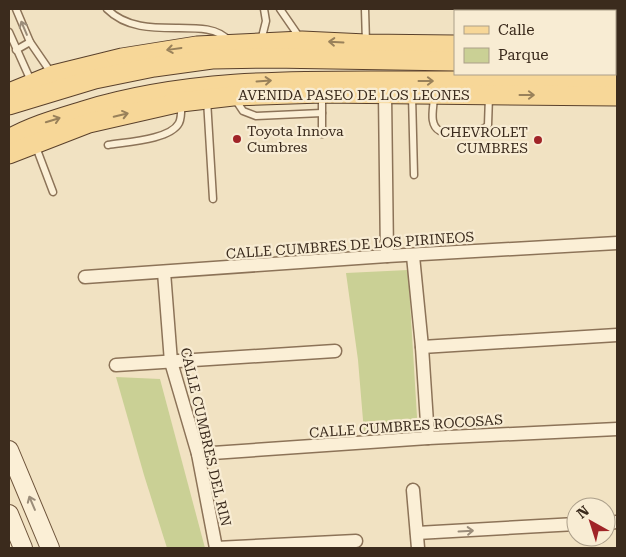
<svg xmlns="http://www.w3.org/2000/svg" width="626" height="557" font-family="'Roboto Serif',serif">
  <rect width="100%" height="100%" fill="#f1e2c2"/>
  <!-- green -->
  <g fill="#cad095">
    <path d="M408 270 418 433 364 432 358 360 346 273Z"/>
    <path d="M116 377 160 379 205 548H167L144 475Z"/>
  </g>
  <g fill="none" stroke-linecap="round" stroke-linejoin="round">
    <!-- lane casing -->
    <g stroke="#8c7358" stroke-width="9">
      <g id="lane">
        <path d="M16 9 30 42 52 74"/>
        <path d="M107 9C143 45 206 13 229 41"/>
        <path d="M280 9 300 38"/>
        <path d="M365 9 366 43"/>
        <path d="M556 11H576"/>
        <path d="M9 32 31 81"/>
        <path d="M261 41 266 21 264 9"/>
        <path d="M16 50 30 42"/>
        <path d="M322 94V134"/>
        <path d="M412 95 414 175"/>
        <path d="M434 96C434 107 428 125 440 131 453 131 480 135 488 125L489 96"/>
        <path d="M235 99 243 111 256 116 322 113"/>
        <path d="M207 100 213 199"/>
        <path d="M108 145C125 142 170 140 179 123 182 117 181 109 181 103"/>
        <path d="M36 147 53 192"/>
      </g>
    </g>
    <!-- street casing -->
    <g stroke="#8c7358" stroke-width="15">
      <g id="street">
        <path d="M385 94 387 256"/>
        <path d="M413 256 422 347 428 438"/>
        <path d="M164 272 171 362 198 454 216 548"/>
        <path d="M85 277 387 256 617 243"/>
        <path d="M422 347 617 335"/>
        <path d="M116 365 335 351"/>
        <path d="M198 454 428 438 617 429"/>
        <path d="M413 490 418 548"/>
        <path d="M606 523 617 522"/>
        <path d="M417 533 576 524"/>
        <path d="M216 548 356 541"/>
      </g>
    </g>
    <!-- secondary casing -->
    <g stroke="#6e543b" stroke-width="20">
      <g id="secondary">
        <path d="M9 450 50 548"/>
        <path d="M9 514 23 548"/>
      </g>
    </g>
    <!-- primary casing -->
    <g stroke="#5a412c" stroke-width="21">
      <g id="primary">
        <path d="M615 44 617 47"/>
        <path d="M615 61H617"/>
        <path d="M9 93 53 75 122 58 197 46 302 41 366 44 455 45"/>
        <path d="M9 105 95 79 154 67 212 59 271 58 455 61"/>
        <path d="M9 139C32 126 57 119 83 111 193 77 307 81 420 81 486 81 552 80 617 81"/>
        <path d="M9 154 89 123 181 102 233 96 322 93 617 96"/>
      </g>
    </g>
    <!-- lane -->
    <use href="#lane" stroke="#fbefd6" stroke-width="6"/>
    <!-- street -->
    <use href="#street" stroke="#fbefd6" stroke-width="12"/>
    <!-- secondary -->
    <use href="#secondary" stroke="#fbefd6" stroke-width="18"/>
    <!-- primary -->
    <use href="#primary" stroke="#f7d798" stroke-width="19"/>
  </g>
  <!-- one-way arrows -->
  <defs><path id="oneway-shaft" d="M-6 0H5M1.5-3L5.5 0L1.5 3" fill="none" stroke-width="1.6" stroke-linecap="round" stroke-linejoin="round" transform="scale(1.25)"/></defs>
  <g stroke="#9b8d7a">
    <use href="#oneway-shaft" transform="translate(24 28) rotate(-113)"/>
    <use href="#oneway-shaft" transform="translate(32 503) rotate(-113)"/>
    <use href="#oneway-shaft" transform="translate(466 531) rotate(-3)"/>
  </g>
  <g stroke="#99815a">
    <use href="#oneway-shaft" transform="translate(336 42) rotate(-177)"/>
    <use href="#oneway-shaft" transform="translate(174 49) rotate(172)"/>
    <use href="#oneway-shaft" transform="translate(264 81) rotate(-4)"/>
    <use href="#oneway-shaft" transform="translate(426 81)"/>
    <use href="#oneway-shaft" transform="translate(527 95)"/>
    <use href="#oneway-shaft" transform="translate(121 115) rotate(-13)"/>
    <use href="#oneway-shaft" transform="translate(53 120) rotate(-17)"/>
  </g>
  <!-- markers -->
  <g fill="#a02427" stroke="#f8ecd3" stroke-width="2">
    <circle cx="237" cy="139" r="5"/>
    <circle cx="538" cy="140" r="5"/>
  </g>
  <g text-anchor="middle" stroke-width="4.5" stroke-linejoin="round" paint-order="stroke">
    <!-- street labels -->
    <g font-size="14" fill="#3b2b1d" stroke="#f8ecd3">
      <text x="354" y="100">AVENIDA PASEO DE LOS LEONES</text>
      <text transform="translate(350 245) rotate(-4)" y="5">CALLE CUMBRES DE LOS PIRINEOS</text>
      <text transform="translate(406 426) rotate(-4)" y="5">CALLE CUMBRES ROCOSAS</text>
      <text transform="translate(206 437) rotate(77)" y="5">CALLE CUMBRES DEL RIN</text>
    </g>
    <!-- poi labels -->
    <g font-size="14" fill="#3b2b1d" stroke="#f8ecd3" text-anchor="start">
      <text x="247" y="136">Toyota Innova<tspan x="247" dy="16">Cumbres</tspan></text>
      <text x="528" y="137" text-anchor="end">CHEVROLET<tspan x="528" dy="16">CUMBRES</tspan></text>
    </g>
  </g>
  <!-- border -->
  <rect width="626" height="557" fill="none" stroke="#3b2b1d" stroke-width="20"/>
  <!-- legend -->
  <rect x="454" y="10" width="162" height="65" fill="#f8ecd3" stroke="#ac9f8a"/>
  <rect x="464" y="26" width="25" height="8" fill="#f7d798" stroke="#ac9f8a"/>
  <text x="498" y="35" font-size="15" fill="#3b2b1d">Calle</text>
  <rect x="464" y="48" width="25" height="15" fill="#cad095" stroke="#ac9f8a"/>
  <text x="498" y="60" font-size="15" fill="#3b2b1d">Parque</text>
  <!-- north arrow -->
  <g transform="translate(591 522) rotate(321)"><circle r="24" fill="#f8ecd3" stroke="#ac9f8a"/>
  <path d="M0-4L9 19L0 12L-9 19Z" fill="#a02427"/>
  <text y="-8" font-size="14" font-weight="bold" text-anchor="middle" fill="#3b2b1d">N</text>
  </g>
</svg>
